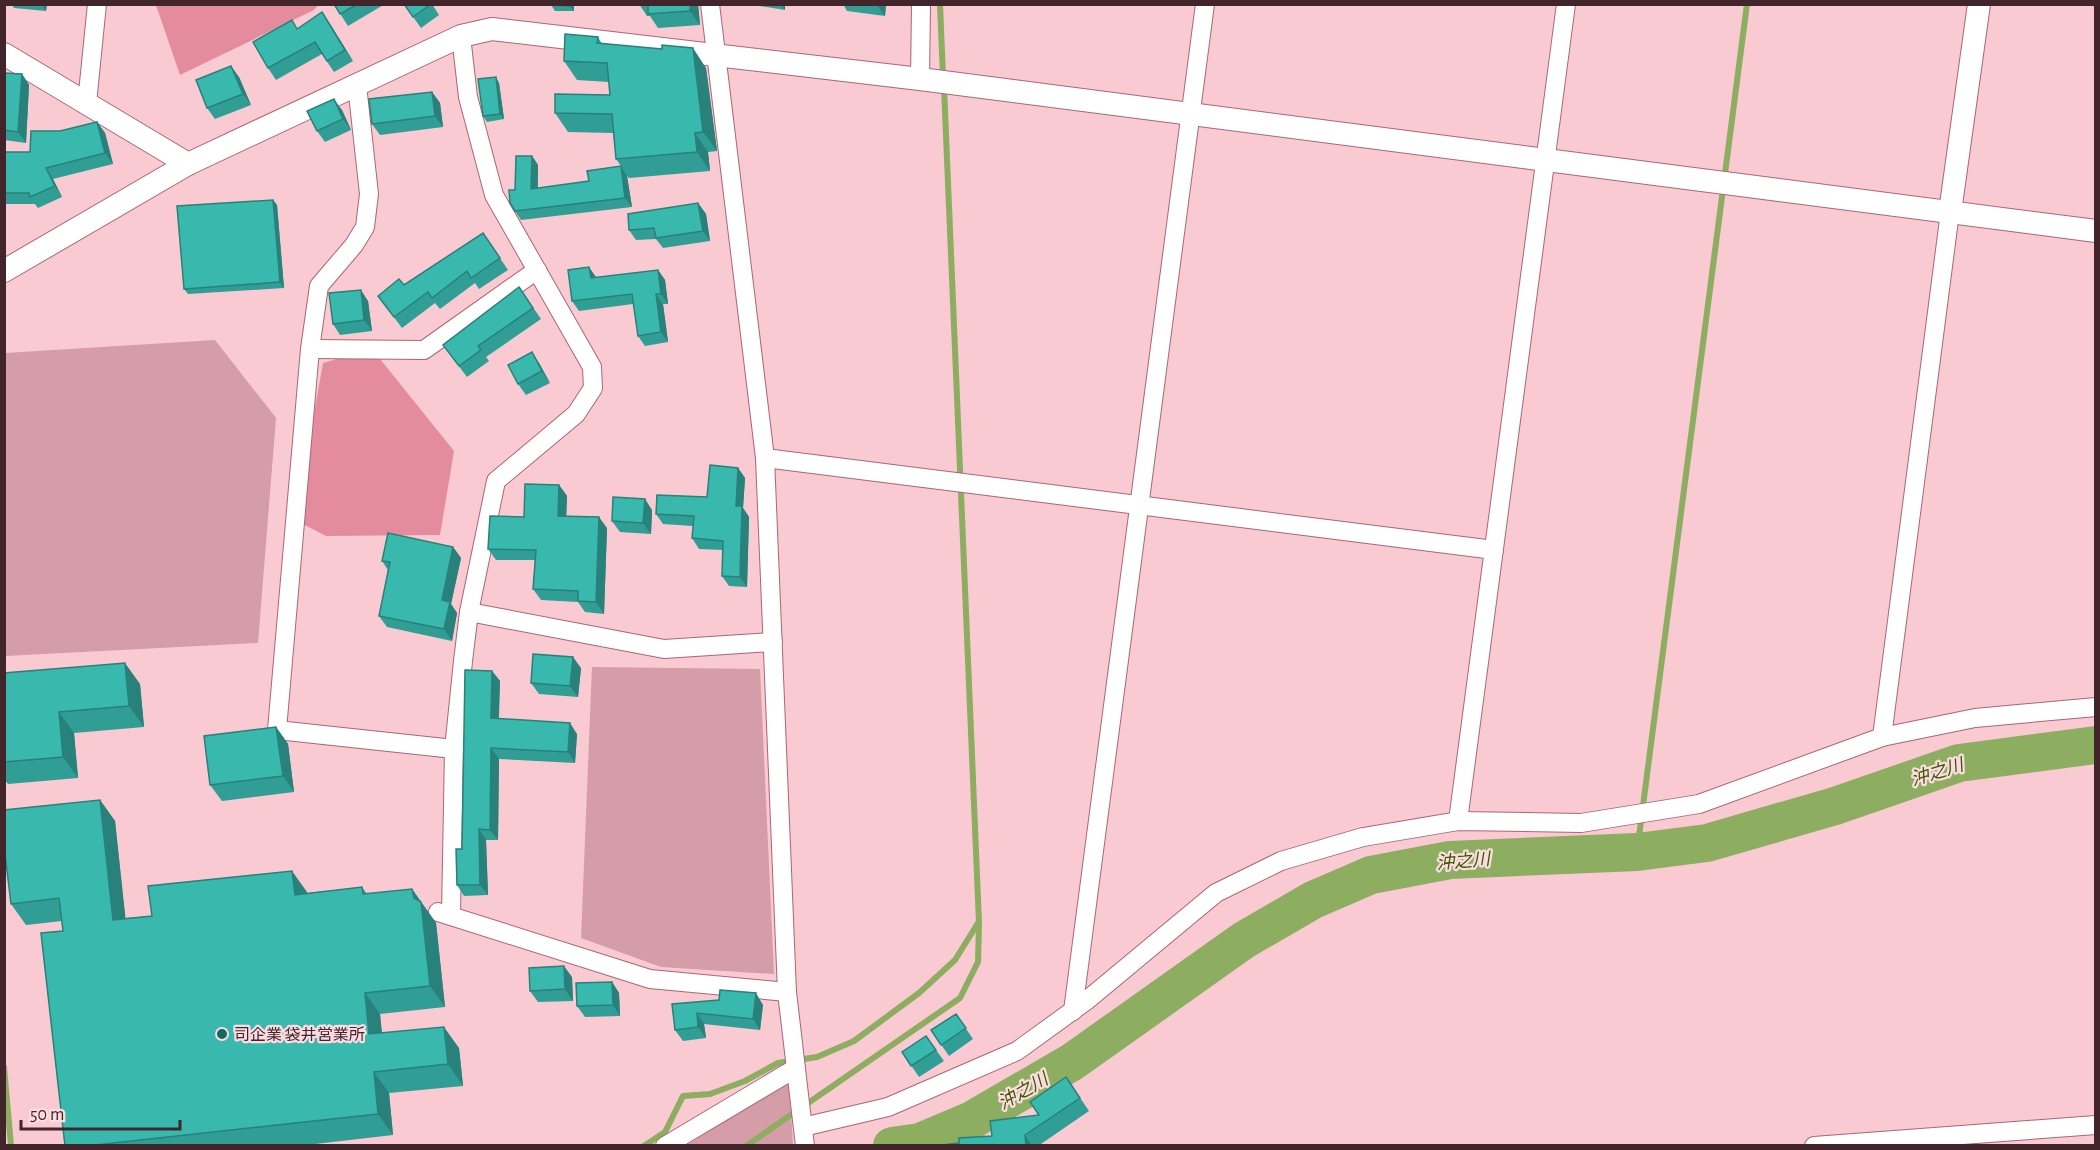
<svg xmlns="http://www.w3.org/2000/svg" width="2100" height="1150" font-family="'Alegreya Sans','Noto Sans JP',sans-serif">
  <rect width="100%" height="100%" fill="#f9cad1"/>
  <!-- green -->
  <g fill="#d49da7">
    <path d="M215 340 276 418 258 643 5 656V353Z"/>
    <path d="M592 667 760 669 774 974 661 967 581 938Z"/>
    <path d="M789 1081 793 1145H687Z"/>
  </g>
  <!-- forest -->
  <g fill="#e48c9d">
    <path d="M156 5H318L314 10 180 75Z"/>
    <path d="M372 349 454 451 440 535 326 536 295 520 323 363Z"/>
  </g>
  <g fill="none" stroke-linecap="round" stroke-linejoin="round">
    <!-- stream -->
    <g stroke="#8dad61" stroke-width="6">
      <path d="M940 4 943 77"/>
      <path d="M1637 852 1747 4"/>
      <path d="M4 1067 11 1146"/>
      <path d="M644 1146 665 1132 683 1096 710 1094 745 1081 778 1063 817 1057 854 1041 919 993 955 960 978 923"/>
      <path d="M746 1146 960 998 978 962 979 923 944 87"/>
    </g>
    <!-- river -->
    <path stroke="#8dad61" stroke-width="38" d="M892 1146 920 1142 972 1120 1072 1062 1244 940 1313 900 1371 875 1450 860 1637 852 1707 843 1835 806 1959 763 2096 745"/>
    <!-- minor casing -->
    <g stroke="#ab6673" stroke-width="20">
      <g id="minor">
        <path d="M710 4 765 458 787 992 805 1146"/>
        <path d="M920 79 921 4"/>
        <path d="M357 85 369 194 365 227 354 245 319 286 310 349 277 730 454 749"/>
        <path d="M87 103 97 4"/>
        <path d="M310 349 424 350 537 270"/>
        <path d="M765 458 1494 550"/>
        <path d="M469 612 664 649 773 642"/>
        <path d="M1882 737 1950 212"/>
        <path d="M1458 821 1566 4"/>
        <path d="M438 912 650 979 787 992"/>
        <path d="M451 916 454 749 463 661 469 612 496 481 576 414 593 388 592 367 494 195 468 97 461 36"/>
        <path d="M1073 1011 1205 4"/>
        <path d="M803 1127 888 1107 1017 1051 1086 1001 1216 893 1281 861 1363 837 1458 821 1581 823 1699 804 1882 737 1975 718 2096 707"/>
        <path d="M665 1146 796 1068"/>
        <path d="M1814 1146 2096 1125"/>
      </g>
    </g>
    <!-- tertiary casing -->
    <g stroke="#ab6673" stroke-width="24">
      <g id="tertiary">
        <path d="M4 54 188 164"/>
        <path d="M1950 212 1979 4"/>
        <path d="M4 271 188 164 461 36 492 29 920 79 2096 231"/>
      </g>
    </g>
    <!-- minor -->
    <use href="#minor" stroke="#fff" stroke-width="18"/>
    <!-- tertiary -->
    <use href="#tertiary" stroke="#fff" stroke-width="22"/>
  </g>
  <!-- wall -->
  <g fill="#319e96">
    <path d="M12 4H47L46 11 14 8Z"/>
    <path d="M334 4H385L348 26Z"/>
    <path d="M404 4H432L439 15 421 28Z"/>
    <path d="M574 4V11H555L551 5Z"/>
    <path d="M639 4H698L700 25 658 28 650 16H647Z"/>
    <path d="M747 4H785V10Z"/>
    <path d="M843 4H886L885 16 847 11Z"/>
    <path d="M330 24 353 61 334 72 322 54 276 80 268 68 297 28Z"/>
    <path d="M598 37 602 44 706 68 717 151 708 152 710 171 629 178 627 176 632 207 521 220 515 211V190L532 156 538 165V188L589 181 621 166 616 159 613 133 568 132 555 113 610 95 609 82 577 80 564 61Z"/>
    <path d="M4 73 22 74 29 85 26 143 4 140Z"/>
    <path d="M239 77 251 105 215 119 207 108Z"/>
    <path d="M499 83 504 119 487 122 483 116Z"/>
    <path d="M432 92 440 103 443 127 380 135 372 124Z"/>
    <path d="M342 110 351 130 325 142 317 131Z"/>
    <path d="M97 122 105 133 113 164 53 179 62 197 38 208 35 204H4V152H30L60 131Z"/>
    <path d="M273 200 277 205 284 288 188 294 184 289Z"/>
    <path d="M698 203 706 214 710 241 663 248 656 239 636 240 629 230Z"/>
    <path d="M483 233 508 270 479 289 475 283 440 309 435 303 402 328 378 296 404 285Z"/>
    <path d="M658 270 665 280 668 304H663L668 342 645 346 638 336 633 304 579 311 572 301 596 278Z"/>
    <path d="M519 287 541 319 486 357 489 361 467 377 443 345Z"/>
    <path d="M368 301 372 331 340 335 333 324Z"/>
    <path d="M539 363 550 383 526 395 518 384Z"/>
    <path d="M738 468 745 478 743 508 749 517 747 587 729 586 722 576 723 550 699 549 692 538 693 526 663 524 656 514 707 497Z"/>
    <path d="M559 485 567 496 566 516 607 528 604 614 585 612 578 602 541 600 533 589 535 560H496L488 549Z"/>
    <path d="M652 510 651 534 620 532 612 521Z"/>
    <path d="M453 547 461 558 451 604 457 613 452 641 387 627 379 616 388 570 382 561Z"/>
    <path d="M581 668 578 697 539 694 531 683Z"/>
    <path d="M492 671 500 681 499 719 577 734 575 763 499 759 498 840H486L488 895 464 896 457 885Z"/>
    <path d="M4 673 140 684 144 727 74 733 78 778 8 784 4 779Z"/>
    <path d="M276 727 288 744 294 792 222 801 210 785Z"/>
    <path d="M100 800 115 821 125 918 152 916 307 892V893L362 887 367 894 412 889 436 923 445 1007 380 1014 382 1033 459 1048 463 1086 389 1093 393 1135 298 1146H65L63 931 62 921 26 925 11 904Z"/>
    <path d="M572 977 573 1001 538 1002 530 991Z"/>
    <path d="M612 982 619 993 620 1016 585 1017 577 1006Z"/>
    <path d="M672 1004 763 1005 760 1030 704 1024 706 1038 683 1041 675 1030Z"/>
    <path d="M956 1014 973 1039 949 1056 931 1030Z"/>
    <path d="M926 1036 944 1061 919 1077 902 1052Z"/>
    <path d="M1066 1077 1089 1111 1038 1146H934L959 1143 992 1136 1039 1115Z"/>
  </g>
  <!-- shaded-wall -->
  <g fill="#28817a">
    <path d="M41 4H47L46 11Z"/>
    <path d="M570 4H574V11L570 6Z"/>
    <path d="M690 4H698L700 25 690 11Z"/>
    <path d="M781 4H785V10Z"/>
    <path d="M877 4H886L885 16 877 5Z"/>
    <path d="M322 12 330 24 353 61 345 50Z"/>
    <path d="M693 48 706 68 717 151 703 132Z"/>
    <path d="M231 66 239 77 251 105 243 94Z"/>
    <path d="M22 74 29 85 26 143 18 132Z"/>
    <path d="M496 77 499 83 504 119 500 114Z"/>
    <path d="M432 92 440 103 443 127 435 116Z"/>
    <path d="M334 99 342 110 351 130 343 119Z"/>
    <path d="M97 122 105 133 113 164 105 153Z"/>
    <path d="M695 133 708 152 710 171 697 152Z"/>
    <path d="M532 156 538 165 537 198 531 189Z"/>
    <path d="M621 167 627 176 632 207 625 198Z"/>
    <path d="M46 168 53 179 62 197 55 186Z"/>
    <path d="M273 200 277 205 284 288 280 282Z"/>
    <path d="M698 203 706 214 710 241 703 231Z"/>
    <path d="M589 267 596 277 591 278Z"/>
    <path d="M658 270 665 280 668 304 661 294Z"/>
    <path d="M361 290 368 301 372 331 364 320Z"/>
    <path d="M656 294 663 304 668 342 661 332Z"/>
    <path d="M532 352 539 363 550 383 542 371Z"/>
    <path d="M738 468 745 478 743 508 749 517 747 587 740 577 736 506Z"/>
    <path d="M559 485 567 496 566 527 558 516Z"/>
    <path d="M645 499 652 510 651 534 643 523Z"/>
    <path d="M599 517 607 528 604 614 596 602Z"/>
    <path d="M453 547 461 558 451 604 457 613 452 641 444 629 442 600Z"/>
    <path d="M573 657 581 668 578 697 570 686Z"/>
    <path d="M125 663 140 684 144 727 129 706Z"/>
    <path d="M492 671 500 681 498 729 491 718Z"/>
    <path d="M59 712 74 733 78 778 63 757Z"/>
    <path d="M570 723 577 734 575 763 568 752Z"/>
    <path d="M276 727 288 744 294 792 283 776Z"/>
    <path d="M491 748 499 759 498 840 490 830Z"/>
    <path d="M100 800 115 821 128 941 113 920Z"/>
    <path d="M479 829 486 840 488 895 480 885Z"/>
    <path d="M292 871 307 892 310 916 295 895Z"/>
    <path d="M412 889 436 923 445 1007 430 986Z"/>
    <path d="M564 966 572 977 573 1001 565 989Z"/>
    <path d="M612 982 619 993 620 1016 613 1005Z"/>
    <path d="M365 993 380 1014 384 1055 369 1034Z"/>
    <path d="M756 993 763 1005 760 1030 753 1019Z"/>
    <path d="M697 1013 704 1024 706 1038 698 1027Z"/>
    <path d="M444 1027 459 1048 463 1086 448 1064Z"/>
    <path d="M374 1072 389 1093 393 1135 378 1114Z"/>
    <path d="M1025 1135 1032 1146H1026Z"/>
  </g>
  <!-- building -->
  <g fill="#39b8ae" stroke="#28817a" stroke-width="1.5">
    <path d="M334 4H358L340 14Z"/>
    <path d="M404 4H431L413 17Z"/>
    <path d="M551 4H570V6L551 5Z"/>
    <path d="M648 4H690V11L648 14Z"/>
    <path d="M322 12 345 50 327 61 315 42 268 68 253 42 292 20 297 29Z"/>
    <path d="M565 34 598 37 597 43 662 49V45L693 48 703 132 695 133 697 152 616 159 612 114 555 113V94L610 95 607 63 564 61Z"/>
    <path d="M231 66 243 94 207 108 196 80Z"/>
    <path d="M4 73 22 74 18 132 4 130Z"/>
    <path d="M496 77 500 114 483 116 478 79Z"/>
    <path d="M432 92 435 116 372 124 369 99Z"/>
    <path d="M334 99 343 119 317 131 307 111Z"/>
    <path d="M97 122 105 153 46 168 55 186 30 197 29 193H4V152H30L31 131H60Z"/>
    <path d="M516 156H532L531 189 589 181 587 171 621 166 625 198 515 211 510 203 509 190H515Z"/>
    <path d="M273 200 280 282 184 289 177 206Z"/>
    <path d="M698 203 703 231 656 238 654 228 629 230 628 214Z"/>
    <path d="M483 233 500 258 471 278 467 271 432 298 428 292 394 317 378 296 399 279 404 285Z"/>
    <path d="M589 267 591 278 658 270 661 294H656L661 332 638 336 632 294 572 301 568 270Z"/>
    <path d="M519 287 533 308 478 346 481 350 459 366 443 345Z"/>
    <path d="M361 290 364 320 333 324 329 293Z"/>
    <path d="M532 352 542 371 518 384 508 365Z"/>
    <path d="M710 465 738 468 736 506H742L740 577 722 576 723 541 692 538 694 516 656 514 657 495 707 497Z"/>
    <path d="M525 484 559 485 558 516 599 517 596 602 578 601V591L533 589 536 550 488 549 490 516 524 517Z"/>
    <path d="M613 497 645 499 643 523 612 521Z"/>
    <path d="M388 533 453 547 442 600 450 602 444 629 379 616 390 562 382 561Z"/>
    <path d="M533 654 573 657 570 686 531 683Z"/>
    <path d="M125 663 129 706 59 712 63 757 4 762V673Z"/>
    <path d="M465 670 492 671 491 718 570 723 568 752 491 748 490 830 479 829 480 885H457L456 849H462Z"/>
    <path d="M276 727 283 776 210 785 204 736Z"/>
    <path d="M100 800 113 920 152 916 148 886 292 871 295 895 362 887 363 894 412 889 414 898 421 902 430 986 365 993 369 1034 444 1027 448 1064 374 1072 378 1114 86 1146H65L41 933 63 931 59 898 11 904 4 846V810Z"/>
    <path d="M564 966 565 989 530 991 529 968Z"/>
    <path d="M612 982 613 1005 577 1006 576 983Z"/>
    <path d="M720 990 756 993 753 1019 697 1013 698 1027 675 1030 672 1004 719 1000Z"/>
    <path d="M956 1014 966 1028 941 1045 931 1030Z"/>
    <path d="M926 1036 936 1050 911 1066 902 1052Z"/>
    <path d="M1066 1077 1080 1098 1025 1135 1026 1146H934L959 1143V1138L992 1136 990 1121 1039 1115 1030 1102Z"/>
  </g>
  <!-- markers -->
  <circle fill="#196560" stroke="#fcdce0" stroke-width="2" cx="222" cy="1034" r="6"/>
  <g text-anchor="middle" stroke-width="4.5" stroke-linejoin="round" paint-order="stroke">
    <!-- poi labels -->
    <g font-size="16" fill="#42252b" stroke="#fcdce0" text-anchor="start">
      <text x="234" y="1040">司企業 袋井営業所</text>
    </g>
    <!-- water labels -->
    <g font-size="18" font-style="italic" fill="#3d5900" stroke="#fcdce0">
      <text transform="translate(1937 772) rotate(-17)" y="6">沖之川</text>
      <text transform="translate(1463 861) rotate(-5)" y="6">沖之川</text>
      <text transform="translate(1023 1091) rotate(-30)" y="6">沖之川</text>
    </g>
  </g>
  <!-- border -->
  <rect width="2100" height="1150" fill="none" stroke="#42252b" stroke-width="12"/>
  <!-- scale -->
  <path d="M21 1120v9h159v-9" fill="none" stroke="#42252b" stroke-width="3"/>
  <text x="30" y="1120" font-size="18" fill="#42252b" stroke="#fcdce0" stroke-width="4.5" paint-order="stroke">50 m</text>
</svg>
